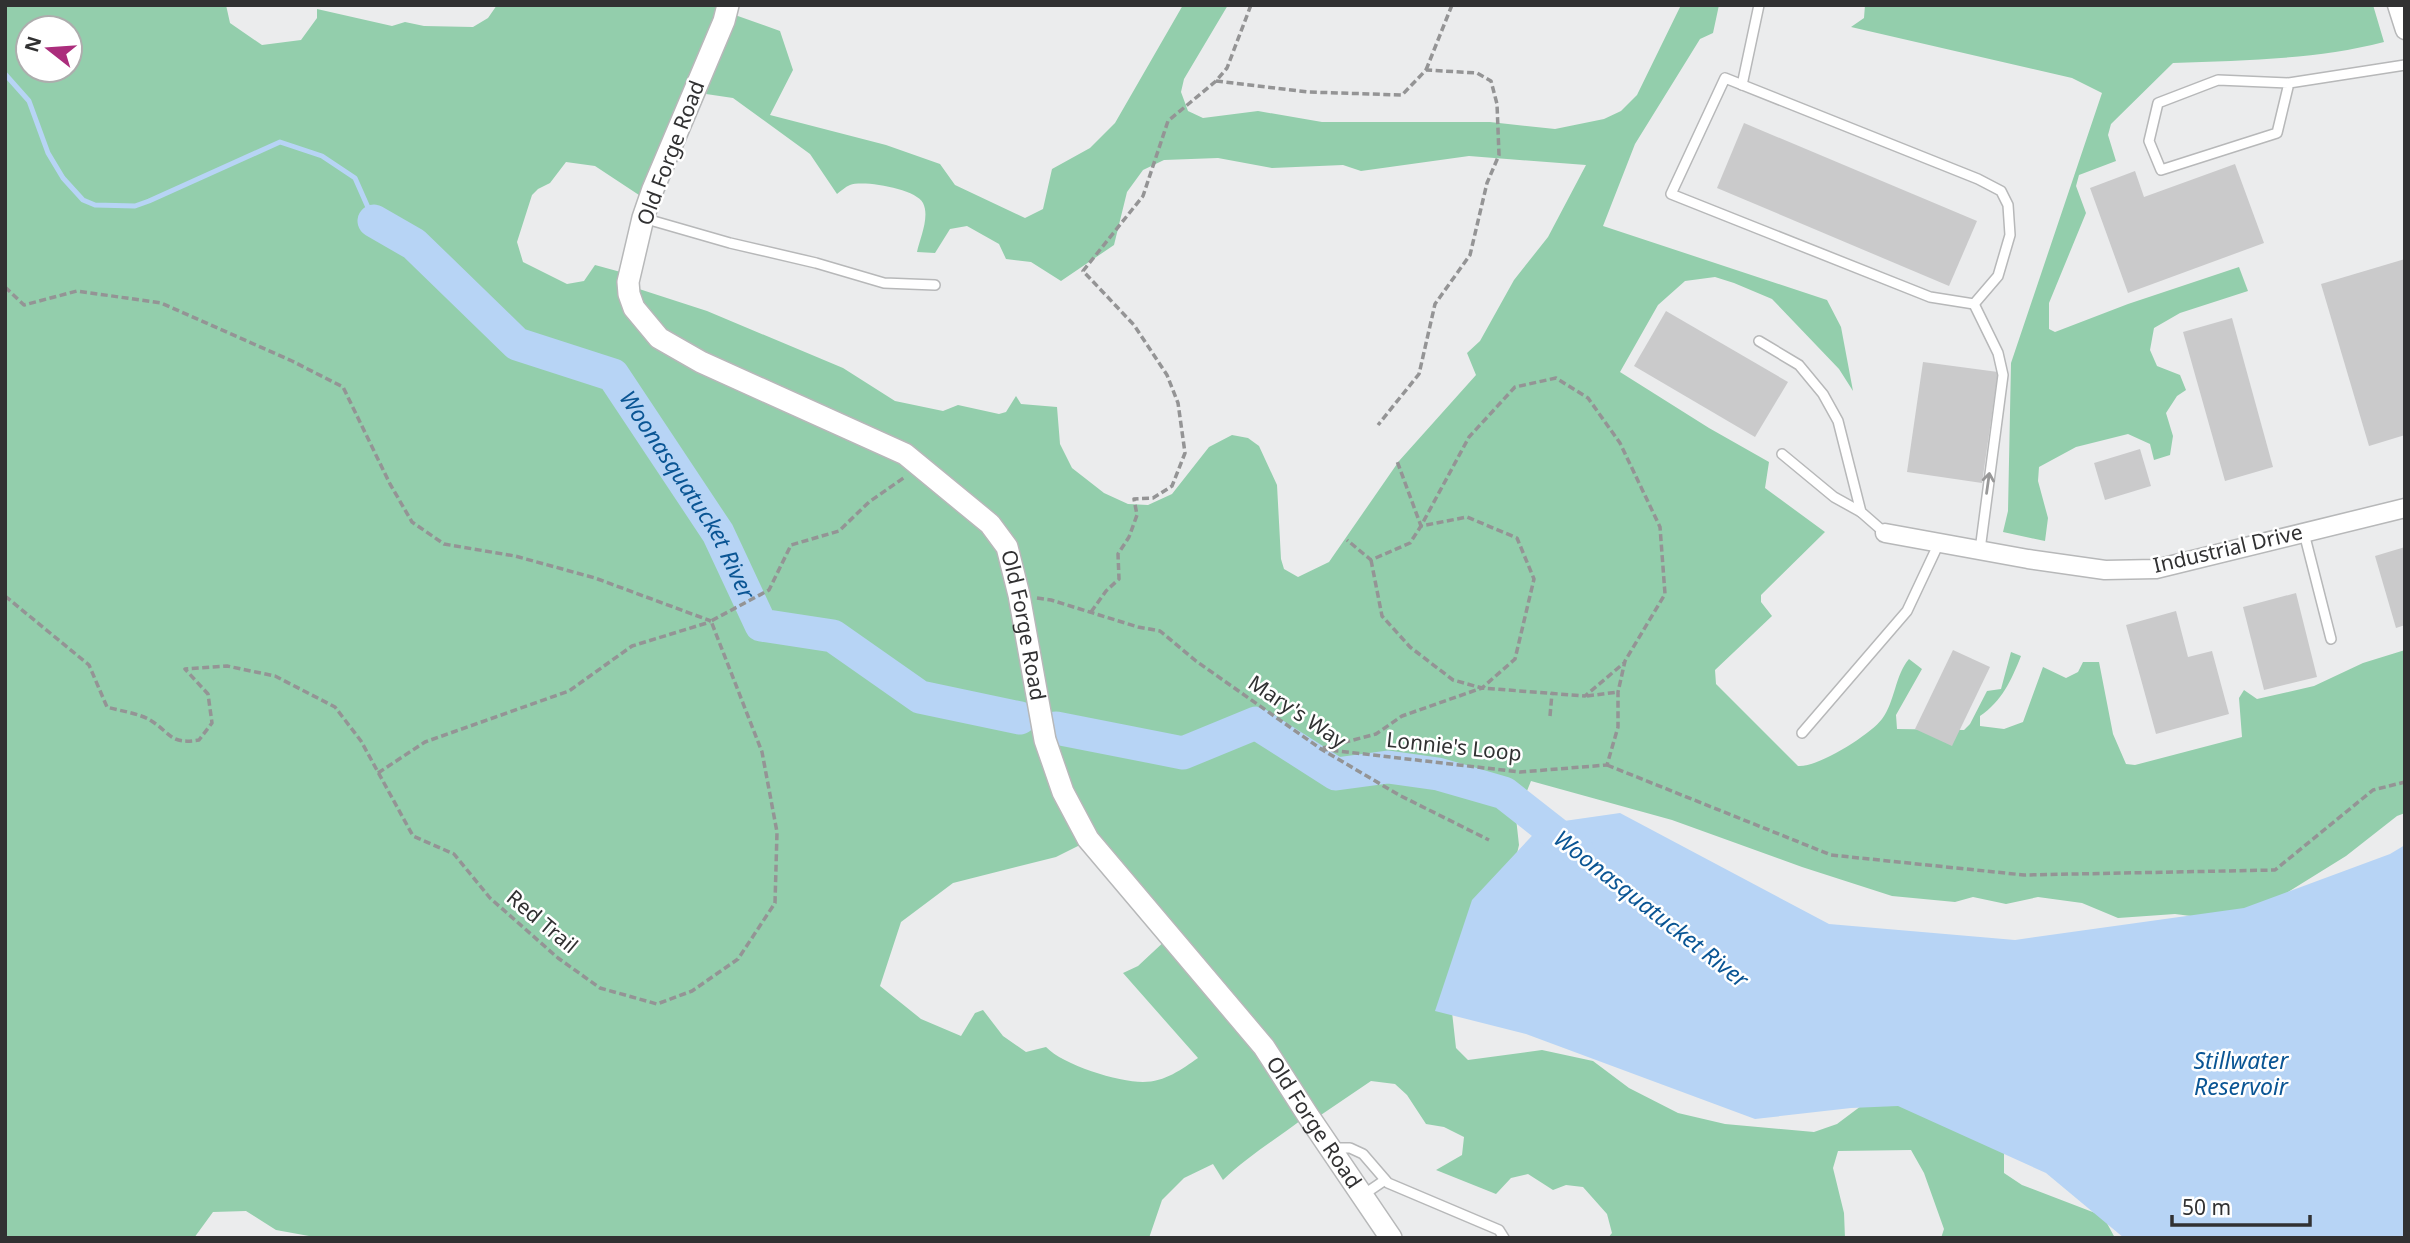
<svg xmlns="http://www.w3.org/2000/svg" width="2410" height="1243" font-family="'Noto Sans',sans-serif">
  <rect width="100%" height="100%" fill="#ebeced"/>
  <!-- green -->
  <g fill="#93ceac" fill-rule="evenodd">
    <path d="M5 5H226L230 23 262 45 301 40 317 18V9L392 26 405 22 424 26 473 27 488 18 497 5H719L709 37 642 197 595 166 566 162 550 183 538 189 532 195 517 242 523 262 567 284 584 281 595 265 628 274 636 288 707 311 843 368 895 401 943 411 958 405 999 414 1006 412 1016 396 1021 404 1057 407 1060 444 1072 468 1104 493 1128 504 1148 505 1172 494 1209 447 1232 435 1248 438 1259 446 1277 485 1281 559 1284 569 1298 577 1329 562 1399 461 1476 375 1467 353 1480 341 1514 280 1548 237 1586 165 1469 156 1361 171 1343 165 1272 168 1218 158 1164 160 1143 170 1127 192 1114 245 1061 281 1031 262 1006 259 999 244 967 226 950 229 935 253 917 252C920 238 930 217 923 203 916 189 864 180 850 185 845 187 841 191 837 194L810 154 733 98 706 94 735 15 780 31 793 70 770 115 886 145 940 164 955 185 1025 218 1043 209 1052 169 1090 148 1115 123 1183 5H1228L1184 79 1181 92 1188 111 1203 118 1258 111 1322 122H1490L1555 129 1604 119 1621 111 1637 95 1681 5H1719L1713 33 1700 39 1635 144 1603 226 1827 300 1841 327 1853 391 1839 369 1772 299 1734 283 1715 277 1685 281 1658 305 1620 372 1709 428 1769 462 1765 488 1825 532 1761 595V602L1772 616 1715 670 1716 684 1798 766C1817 768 1870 735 1882 719 1895 702 1895 675 1909 659L1922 669 1896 715 1897 729 1964 730 1970 724 1987 691 2001 689 2011 652 2021 656C2011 681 2002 701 1980 716V726L2004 729 2023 722 2043 667 2066 678 2078 672 2083 662H2099L2113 734 2126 764 2135 765 2242 737 2239 698 2244 690 2257 699 2314 686 2363 663 2405 650V813L2397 816 2346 856 2280 897 2215 919 2175 914 2118 918 2082 903 2038 897 2006 904 1973 897 1955 902 1892 896 1802 867 1672 820 1531 781 1516 818 1519 845 1514 866 1452 1012 1456 1048 1468 1060 1542 1050 1593 1061 1629 1088 1678 1113 1725 1124 1814 1132 1837 1124 1869 1100 1891 1097 2004 1137V1173L2022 1185 2103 1216 2115 1238H1941L1944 1229 1924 1173 1911 1150 1838 1151 1833 1168 1844 1213 1845 1238H1608L1612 1233 1607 1214 1583 1187 1566 1185 1553 1190 1528 1174 1511 1178 1496 1194 1436 1170 1462 1155 1464 1137 1444 1127 1426 1124 1407 1095 1395 1084 1371 1081 1312 1121 1304 1118C1276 1139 1248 1156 1223 1180L1213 1164 1184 1178 1162 1200 1149 1238H320L276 1230 246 1211 213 1212 194 1238H5ZM28 28H70V70H28ZM1088 841 1168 938 1138 966 1123 973 1198 1058C1182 1069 1165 1082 1143 1082 1118 1082 1063 1065 1046 1047L1026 1052 1003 1036 983 1010 975 1013 961 1036 921 1019 880 986 901 922 953 883 1056 857Z"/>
    <path d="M1865 5H2373L2384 42C2315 60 2244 60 2173 63L2111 124 2108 135 2116 161 2079 175 2076 186 2086 213 2049 303V329L2055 332 2128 304 2239 267 2248 291 2180 313 2154 328 2150 350 2157 366 2180 375 2186 390 2177 396 2166 413 2173 436 2170 455 2154 460 2150 444 2128 434 2076 447 2039 467 2038 481 2048 518 2045 541 2003 532 2008 511 2011 363 2102 93 2072 78 1851 27 1864 18Z"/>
  </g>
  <!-- water -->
  <path fill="#b7d4f5" d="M1620 813 1829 924 2015 940 2244 908 2390 854 2405 845V1238H2124L2046 1173 1898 1106 1851 1108 1755 1119 1526 1034 1435 1011 1472 900 1543 824Z"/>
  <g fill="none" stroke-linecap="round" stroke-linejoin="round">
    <!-- stream -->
    <path stroke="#b7d4f5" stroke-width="5" d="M5 74 29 101 48 153 63 178 83 200 95 205 135 206 149 201 280 142 322 156 355 178 374 221"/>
    <!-- river -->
    <g stroke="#b7d4f5" stroke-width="33">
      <path id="s1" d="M374 221 414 244 517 344 613 375 718 533 761 625 833 636 920 697 1020 718"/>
      <path d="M1056 728 1183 753 1256 723 1336 774 1388 767 1438 774 1504 793 1578 851"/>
    </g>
  </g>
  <!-- building -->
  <g fill="#cacacb">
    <path d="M1744 123 1977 221 1949 286 1717 188Z"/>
    <path d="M2235 164 2264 243 2128 293 2090 188 2135 171 2144 197Z"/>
    <path d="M2405 259V435L2369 446 2321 284Z"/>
    <path d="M1666 311 1788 382 1755 437 1634 366Z"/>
    <path d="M2232 318 2273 467 2225 481 2183 332Z"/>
    <path d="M1923 362 1998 372 1982 483 1907 472Z"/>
    <path d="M2140 449 2151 486 2105 500 2094 463Z"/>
    <path d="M2405 547V625L2396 628 2375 556Z"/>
    <path d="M2296 593 2317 677 2264 690 2243 607Z"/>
    <path d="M2176 611 2188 657 2212 651 2229 714 2156 734 2126 625Z"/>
    <path d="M1953 650 1990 667 1952 746 1915 729Z"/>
  </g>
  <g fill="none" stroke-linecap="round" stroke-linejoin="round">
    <!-- service casing -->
    <g stroke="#b7b8b9" stroke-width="12">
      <g id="service">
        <path d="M1725 78 1978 179 2001 191 2008 205 2010 235 1998 276 1974 304 1930 297 1671 194Z"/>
        <path d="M2289 83 2277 133 2161 170 2149 141 2158 103 2218 80 2289 83 2405 65"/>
        <path d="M1742 85 1759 5"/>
        <path d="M643 218 730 243 816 263 884 283 935 285"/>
        <path d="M1974 304 1998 353 2003 375 1980 550"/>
        <path d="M1759 341 1799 365 1823 394 1838 421 1861 512 1885 533"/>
        <path d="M1782 454 1834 497 1861 512"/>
        <path d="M2304 533 2331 639"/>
        <path d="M1802 733 1907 611 1939 543"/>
        <path d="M1332 1148H1350L1363 1154 1388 1183 1499 1230 1504 1238"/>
        <path d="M1363 1195 1385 1180"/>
      </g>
    </g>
    <!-- minor casing -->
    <g stroke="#b7b8b9" stroke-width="21">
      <g id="minor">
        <path d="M2397 5 2405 30"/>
        <path d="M1885 533 2028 559 2105 570 2156 569 2405 508"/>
      </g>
    </g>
    <!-- tertiary casing -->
    <g stroke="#b7b8b9" stroke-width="24">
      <g id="tertiary">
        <path id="s2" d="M728 5 724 21 653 189 643 218 628 282 629 294 634 308 659 338 701 362 905 454 990 524 1007 547 1019 595 1045 740 1063 792 1088 839 1264 1047 1309 1117 1391 1238"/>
      </g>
    </g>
    <!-- path -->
    <g stroke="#949495" stroke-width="3.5" stroke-dasharray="7 3.5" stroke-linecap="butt">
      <path d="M1426 70 1452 5"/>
      <path d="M1216 81 1308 92 1402 95 1426 70 1477 73 1491 81 1497 104 1499 155 1487 183 1470 255 1435 304 1419 374 1378 425"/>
      <path d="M5 287 24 305 77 291 161 303 292 361 343 387 390 484 412 522 444 544 515 556 595 578 711 621"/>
      <path d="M1371 560 1382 616 1410 647 1453 680 1482 688 1585 696 1624 663"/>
      <path d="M5 596 89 665 107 707C120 711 138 713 150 720 171 733 170 745 199 740L212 723 208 694 185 669 227 666 275 676 335 707 361 741 413 836 454 854 490 898 558 958 600 988 657 1004 692 991 738 959 775 903 777 832 762 752 711 621 769 590 791 545 839 531 869 502 905 477"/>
      <path d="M1037 598 1051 600 1138 627 1160 631 1196 661 1321 749 1399 795 1489 840"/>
      <path d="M1091 612 1106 591 1119 579 1118 554 1129 537 1137 515 1134 499 1153 498 1172 486 1185 453 1178 403 1167 375 1134 325 1083 271 1143 196 1168 121 1216 81 1227 68 1251 5"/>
      <path d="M1587 696 1618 692"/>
      <path d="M1550 716 1552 693"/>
      <path d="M1323 748 1376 734 1402 716 1482 688 1515 659 1534 579 1517 538 1467 517 1421 526 1397 461"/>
      <path d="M1321 749 1520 772 1607 765 1618 727V692L1625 661 1665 594 1660 527 1620 443 1588 398 1556 378 1515 387 1469 437 1421 526 1410 543 1371 560 1347 540"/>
      <path d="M1607 765 1831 855 2024 875 2275 870 2373 790 2405 782"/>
      <path d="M378 773 425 742 569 691 632 646 710 622"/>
    </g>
    <!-- service -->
    <use href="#service" stroke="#fff" stroke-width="9"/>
    <!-- minor -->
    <use href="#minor" stroke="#fff" stroke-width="18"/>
    <!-- tertiary -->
    <use href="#tertiary" stroke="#fff" stroke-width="21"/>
  </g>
  <!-- one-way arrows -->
  <defs><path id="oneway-shaft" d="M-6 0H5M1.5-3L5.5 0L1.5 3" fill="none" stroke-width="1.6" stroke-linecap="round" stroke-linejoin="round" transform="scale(1.75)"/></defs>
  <use stroke="#989898" href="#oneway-shaft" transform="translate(1988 483) rotate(-82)"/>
  <g text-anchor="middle" stroke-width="5" stroke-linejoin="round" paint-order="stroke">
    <!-- street labels -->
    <g font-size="21" fill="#313132" stroke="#fff">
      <text transform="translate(671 153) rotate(-69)" y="7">Old Forge Road</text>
      <text transform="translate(2228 549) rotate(-13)" y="7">Industrial Drive</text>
      <text dy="7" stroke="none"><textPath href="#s2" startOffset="852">Old Forge Road</textPath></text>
      <text transform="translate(1297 712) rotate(34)" y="7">Mary's Way</text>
      <text transform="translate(1454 747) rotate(6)" y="7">Lonnie's Loop</text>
      <text transform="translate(542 922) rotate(40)" y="7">Red Trail</text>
      <text dy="7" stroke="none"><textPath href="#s2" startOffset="1440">Old Forge Road</textPath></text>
    </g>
    <!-- water labels -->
    <g font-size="23" font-style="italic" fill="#0a5594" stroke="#fff">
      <text dy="8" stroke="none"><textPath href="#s1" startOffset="432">Woonasquatucket River</textPath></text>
      <text transform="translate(1651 909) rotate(38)" y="8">Woonasquatucket River</text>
      <text x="2241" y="1069">Stillwater<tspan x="2241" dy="26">Reservoir</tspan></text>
    </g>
  </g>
  <!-- border -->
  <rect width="2410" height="1243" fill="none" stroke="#313132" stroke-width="14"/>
  <!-- north arrow -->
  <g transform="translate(49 49) rotate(287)"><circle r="33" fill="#ffffff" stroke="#adadad" stroke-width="2"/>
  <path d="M0-5L12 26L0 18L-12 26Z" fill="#ab2d7c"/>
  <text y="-10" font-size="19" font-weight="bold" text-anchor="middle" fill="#313132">N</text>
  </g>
  <!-- scale -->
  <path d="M2172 1215v10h138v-10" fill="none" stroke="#313132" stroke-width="3.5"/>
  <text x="2182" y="1215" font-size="21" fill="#313132" stroke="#ffffff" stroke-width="5" paint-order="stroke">50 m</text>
</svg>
